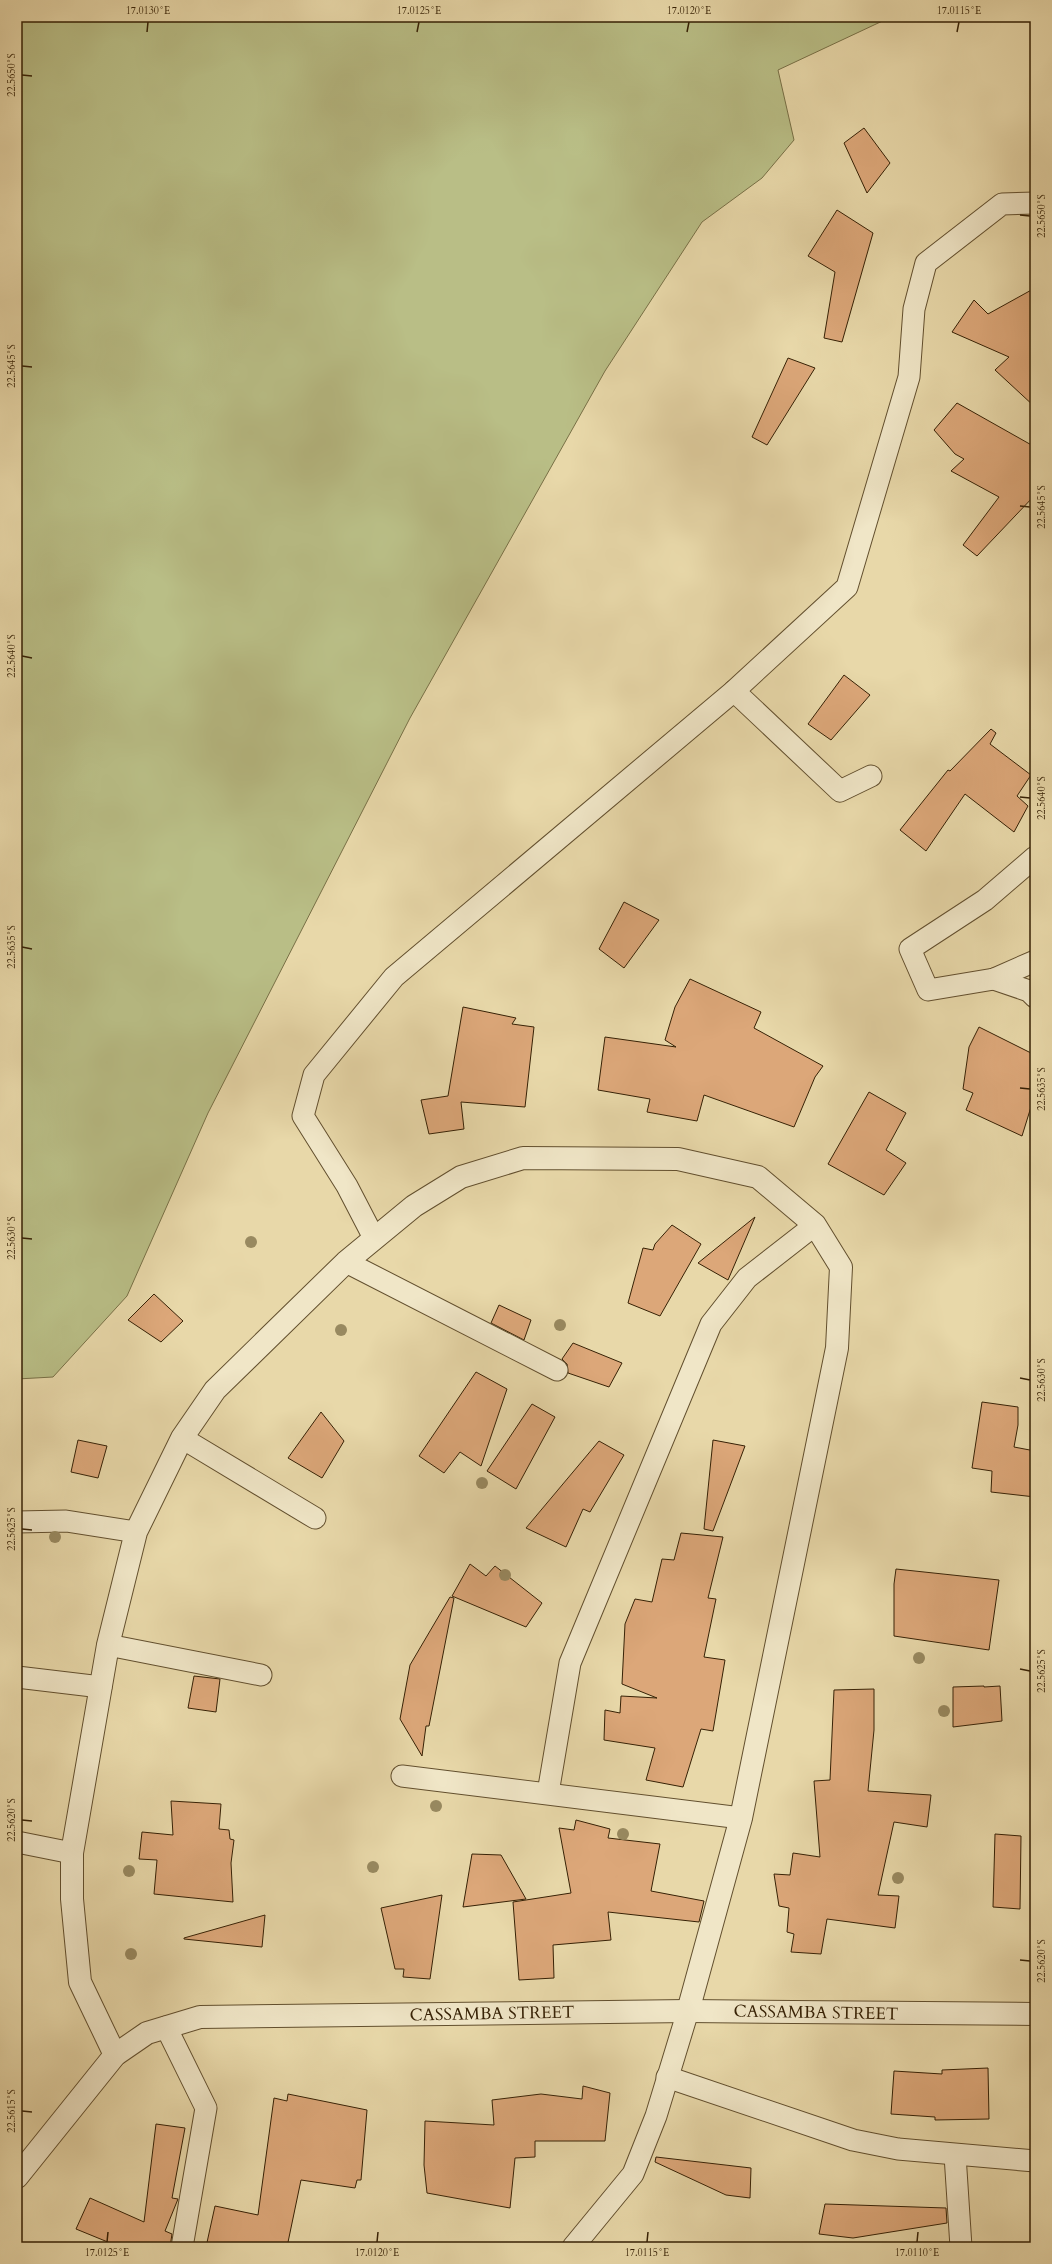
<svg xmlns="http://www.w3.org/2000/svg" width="1052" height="2264" font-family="Cardo,serif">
  <rect width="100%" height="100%" fill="#e8d8a9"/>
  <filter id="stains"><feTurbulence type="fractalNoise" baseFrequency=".005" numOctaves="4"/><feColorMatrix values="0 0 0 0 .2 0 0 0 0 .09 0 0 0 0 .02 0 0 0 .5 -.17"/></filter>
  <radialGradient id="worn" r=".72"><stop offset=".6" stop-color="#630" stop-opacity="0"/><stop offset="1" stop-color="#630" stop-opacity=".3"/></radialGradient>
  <!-- green -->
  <path fill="#b9be86" stroke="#787046" d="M17 17H891L778 70 794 140 762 178 702 222 605 371 410 718 208 1113 127 1296 53 1377 17 1379Z"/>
  <!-- building -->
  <g fill="#dca779" stroke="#362105">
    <path d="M864 128 890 163 867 193 844 143Z"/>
    <path d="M837 210 873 233 842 342 824 338 835 272 808 256Z"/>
    <path d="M1035 288V407L995 370 1009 357 952 332 974 300 988 314Z"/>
    <path d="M788 358 815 368 767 445 752 437Z"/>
    <path d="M957 403 1035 447V495L977 556 963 545 999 497 951 471 964 459 955 454 934 430Z"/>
    <path d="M844 675 870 695 831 740 808 724Z"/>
    <path d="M991 729 996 733 990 744 1031 775 1017 796 1028 806 1014 832 965 794 926 851 900 830 948 770 950 771Z"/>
    <path d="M624 902 659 920 624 968 599 949Z"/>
    <path d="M690 979 761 1012 754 1028 823 1066 815 1077 794 1127 704 1095 697 1121 647 1112 650 1099 598 1090 605 1037 676 1047 665 1040 675 1007Z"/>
    <path d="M463 1007 516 1018 512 1024 534 1027 525 1107 461 1102 464 1129 429 1134 421 1100 448 1096Z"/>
    <path d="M979 1027 1035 1055V1094L1022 1136 966 1110 973 1093 963 1089 969 1047Z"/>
    <path d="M869 1092 906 1113 886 1150 906 1163 884 1195 828 1164Z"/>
    <path d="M755 1217 728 1280 698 1263Z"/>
    <path d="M672 1225 701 1244 660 1316 628 1303 643 1248 653 1250 655 1244Z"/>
    <path d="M154 1294 183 1321 161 1342 128 1320Z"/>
    <path d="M499 1305 531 1320 524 1340 491 1323Z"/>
    <path d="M573 1343 622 1363 609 1387 568 1373 567 1364 562 1359Z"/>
    <path d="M476 1372 507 1389 481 1466 460 1452 444 1473 419 1456Z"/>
    <path d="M982 1402 1018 1407V1425L1014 1447 1035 1451V1497L991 1492 992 1471 972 1468Z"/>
    <path d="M532 1404 555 1417 516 1489 487 1471Z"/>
    <path d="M321 1412 344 1441 322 1478 288 1458Z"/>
    <path d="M78 1440 107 1446 98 1478 71 1472Z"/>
    <path d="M713 1440 745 1446 713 1531 704 1529Z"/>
    <path d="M599 1441 624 1455 590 1512 583 1509 566 1547 526 1528Z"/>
    <path d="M681 1533 723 1537 708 1598 716 1599 704 1657 725 1660 713 1731 701 1729 683 1787 646 1780 655 1748 604 1740 605 1710 620 1713 621 1696 657 1698 622 1684 625 1624 635 1599 652 1602 662 1559 674 1560Z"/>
    <path d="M470 1564 486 1576 495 1566 542 1603 526 1627 452 1596Z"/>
    <path d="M896 1569 999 1580 989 1650 894 1636V1584Z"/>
    <path d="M450 1597 454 1598 429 1726H426L422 1756 400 1719 410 1665Z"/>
    <path d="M194 1676 220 1679 216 1712 188 1708Z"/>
    <path d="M984 1686V1687L1000 1686 1002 1721 953 1727V1687Z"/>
    <path d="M874 1689V1730L868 1791 931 1795 927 1827 894 1822 878 1895 899 1896 895 1928 827 1919 821 1954 791 1952 794 1934 787 1932 789 1908 779 1906 774 1874 790 1875 793 1853 820 1857 814 1781 830 1780 834 1690Z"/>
    <path d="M171 1801 221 1804 219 1829 229 1830 230 1839 234 1840 231 1863 233 1902 154 1894 157 1860 139 1859 142 1832 173 1835Z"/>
    <path d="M576 1820 610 1829 608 1838 660 1844 651 1891 704 1901 699 1922 608 1912 611 1940 553 1945 554 1978 519 1980 513 1902 571 1893 559 1828 574 1830Z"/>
    <path d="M995 1834 1021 1836 1020 1909 993 1907Z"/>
    <path d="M472 1854 501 1855 526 1899 463 1907Z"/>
    <path d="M442 1895 430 1979 403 1977 404 1969H395L381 1908Z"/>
    <path d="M265 1915 262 1947 184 1939V1938Z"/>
    <path d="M988 2068 989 2119 935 2120V2117L891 2114 894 2071 942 2074V2070Z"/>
    <path d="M583 2086 610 2093 605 2141H535V2157L515 2158 510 2208 427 2193 424 2165 425 2121 494 2125 492 2100 541 2094 582 2099Z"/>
    <path d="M288 2094 367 2110 361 2180H357L355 2188 301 2180 287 2247H206L215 2206 258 2215 274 2098 287 2101Z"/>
    <path d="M156 2124 185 2128 172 2198 178 2199 165 2231 172 2234 170 2247H120L76 2229 90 2198 144 2222Z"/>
    <path d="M656 2157 751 2168 750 2198 726 2195 655 2162Z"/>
    <path d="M825 2204 946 2208 947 2223 853 2238 819 2234Z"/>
  </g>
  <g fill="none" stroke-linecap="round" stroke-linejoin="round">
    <!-- lane casing -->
    <g stroke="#624f2e" stroke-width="23">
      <g id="lane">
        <path d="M734 691 840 791 871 776"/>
        <path d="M1035 857 985 900 910 949 928 990 994 979 1035 961"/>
        <path d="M994 979 1029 991 1035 997"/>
        <path d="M374 1238 347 1186 303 1116 314 1075 394 977 734 691 847 587 909 377 914 309 926 263 1002 204 1035 203"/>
        <path d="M346 1262 557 1370"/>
        <path d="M182 1438 315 1518"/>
        <path d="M17 1522 66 1521 136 1532"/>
        <path d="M108 1645 261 1675"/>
        <path d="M17 1677 101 1687"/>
        <path d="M402 1776 741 1818"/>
        <path d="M548 1793 570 1663 711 1324 747 1278 815 1225"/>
        <path d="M17 1842 72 1853"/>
        <path d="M166 2027 206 2108 182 2247"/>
        <path d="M667 2077 853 2140 898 2149 1035 2161"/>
        <path d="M955 2155 961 2247"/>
        <path d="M573 2247 633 2174 656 2116 688 2011"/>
      </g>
    </g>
    <!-- street casing -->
    <g stroke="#624f2e" stroke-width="24">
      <g id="street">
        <path d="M115 2055 80 1982 72 1899V1853L108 1645 136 1532 182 1438 215 1390 346 1262 414 1206 461 1177 523 1158 678 1159 758 1177 815 1225 841 1267 837 1348 741 1818 688 2011"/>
        <path d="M17 2177 115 2055 147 2033 200 2017 688 2011 1035 2014"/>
      </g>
    </g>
    <!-- lane -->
    <use href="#lane" stroke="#f0e6c7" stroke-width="21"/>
    <!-- street -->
    <use href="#street" stroke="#f0e6c7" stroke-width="22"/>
  </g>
  <!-- trees -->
  <g fill="#988960">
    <circle cx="251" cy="1242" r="6"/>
    <circle cx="560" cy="1325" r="6"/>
    <circle cx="341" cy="1330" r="6"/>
    <circle cx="482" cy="1483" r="6"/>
    <circle cx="55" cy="1537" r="6"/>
    <circle cx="505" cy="1575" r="6"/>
    <circle cx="919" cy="1658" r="6"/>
    <circle cx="944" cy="1711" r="6"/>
    <circle cx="436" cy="1806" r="6"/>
    <circle cx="623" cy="1834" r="6"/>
    <circle cx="373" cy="1867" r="6"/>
    <circle cx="129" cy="1871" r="6"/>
    <circle cx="898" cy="1878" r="6"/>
    <circle cx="131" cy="1954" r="6"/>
  </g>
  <!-- ticks -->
  <path fill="none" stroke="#362105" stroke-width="1.5" d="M147 32 148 22M417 32 419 22M687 32 689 22M957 32 959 22M22 75 32 76M1020 215 1030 216M22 366 32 367M1020 506 1030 507M22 656 32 658M1020 797 1030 798M22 947 32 949M1020 1088 1030 1089M22 1238 32 1239M1020 1378 1030 1380M22 1529 32 1530M1020 1669 1030 1671M22 1820 32 1821M1020 1960 1030 1961M22 2111 32 2112M107 2242 108 2232M377 2242 378 2232M647 2242 648 2232M917 2242 918 2232"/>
  <g text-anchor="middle" stroke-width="3" stroke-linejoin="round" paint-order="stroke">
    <!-- street labels -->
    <g font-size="17" fill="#362105" stroke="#f0e6c7">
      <text transform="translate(816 2012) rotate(1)" y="6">CASSAMBA STREET</text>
      <text transform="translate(492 2013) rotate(-1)" y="6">CASSAMBA STREET</text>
    </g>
  </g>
  <!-- margin -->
  <rect width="1052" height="2264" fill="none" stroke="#e8d8a9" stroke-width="44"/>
  <rect x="22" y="22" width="1008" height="2220" fill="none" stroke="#362105" stroke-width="1.5"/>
  <g font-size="10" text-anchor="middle" fill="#362105">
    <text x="148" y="14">17.0130°E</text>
    <text x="419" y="14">17.0125°E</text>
    <text x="689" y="14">17.0120°E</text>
    <text x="959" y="14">17.0115°E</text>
    <text transform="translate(11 75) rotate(-90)" y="4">22.5650°S</text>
    <text transform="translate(1041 216) rotate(-90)" y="4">22.5650°S</text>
    <text transform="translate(11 366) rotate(-90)" y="4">22.5645°S</text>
    <text transform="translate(1041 507) rotate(-90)" y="4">22.5645°S</text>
    <text transform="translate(11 656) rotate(-90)" y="4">22.5640°S</text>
    <text transform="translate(1041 798) rotate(-90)" y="4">22.5640°S</text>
    <text transform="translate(11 947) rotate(-90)" y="4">22.5635°S</text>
    <text transform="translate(1041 1089) rotate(-90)" y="4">22.5635°S</text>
    <text transform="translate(11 1238) rotate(-90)" y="4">22.5630°S</text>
    <text transform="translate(1041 1380) rotate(-90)" y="4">22.5630°S</text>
    <text transform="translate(11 1529) rotate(-90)" y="4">22.5625°S</text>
    <text transform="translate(1041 1671) rotate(-90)" y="4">22.5625°S</text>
    <text transform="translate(11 1820) rotate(-90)" y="4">22.5620°S</text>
    <text transform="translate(1041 1961) rotate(-90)" y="4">22.5620°S</text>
    <text transform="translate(11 2111) rotate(-90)" y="4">22.5615°S</text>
    <text x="107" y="2256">17.0125°E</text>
    <text x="377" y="2256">17.0120°E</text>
    <text x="647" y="2256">17.0115°E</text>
    <text x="917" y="2256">17.0110°E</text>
  </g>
  <rect width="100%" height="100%" filter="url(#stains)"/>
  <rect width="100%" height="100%" fill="url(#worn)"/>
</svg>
